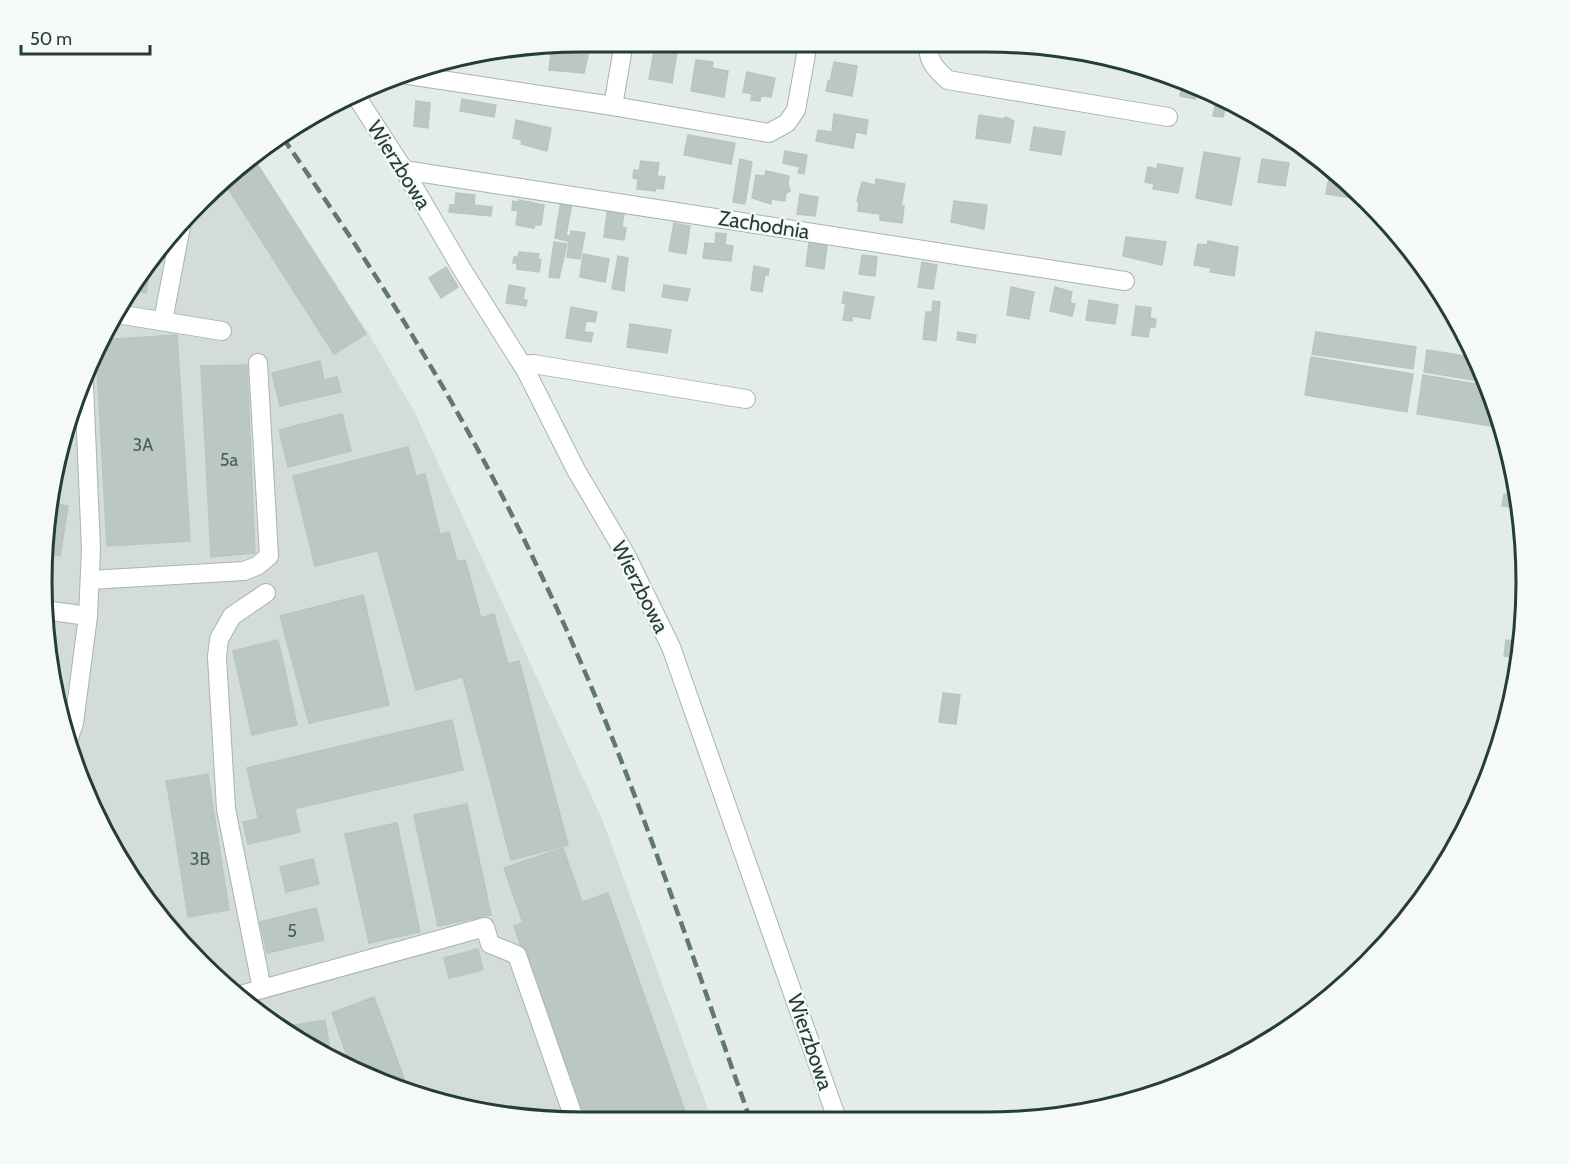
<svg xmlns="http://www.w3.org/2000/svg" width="1569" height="1164" font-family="Cabin,sans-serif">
  <rect width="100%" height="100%" fill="#e4ece9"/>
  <!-- built -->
  <path fill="#d3dcd8" d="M256 161 370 336 414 411 602 819 712 1120 546 1121 442 1104 312 1050 226 988 219 970 206 966 153 910 71 756 43 618 52 476 98 343 176 226Z"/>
  <!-- building -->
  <g fill="#bac7c2" stroke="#b7c6c0" stroke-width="1.5">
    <path d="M575 43 590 46 584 73 549 70 552 46Z"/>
    <path d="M667 44 678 46 672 83 649 79 655 46 666 48Z"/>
    <path d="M696 60 713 62 712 68 728 71 724 97 691 91Z"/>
    <path d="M834 62 857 66 852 96 826 91 828 81 830 82Z"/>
    <path d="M747 72 775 78 771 97 761 96 760 101 751 100 752 94 743 92Z"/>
    <path d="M1182 85 1196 92 1195 99 1180 96Z"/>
    <path d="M462 99 496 105 494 117 460 111Z"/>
    <path d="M416 101 430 103 428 128 414 126Z"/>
    <path d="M1216 101 1226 105 1223 117 1213 116Z"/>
    <path d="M834 114 868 120 866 134 856 132 853 148 816 141 818 130 832 132Z"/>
    <path d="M979 115 1003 119 1006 117 1014 121 1010 143 976 138Z"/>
    <path d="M516 120 551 128 547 151 521 144 522 140 513 138Z"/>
    <path d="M1034 127 1065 132 1061 155 1030 150Z"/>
    <path d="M688 135 735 143 731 164 684 155Z"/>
    <path d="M785 151 807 155 804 174 798 173 800 167 783 163Z"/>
    <path d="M1204 152 1240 158 1231 205 1196 198Z"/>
    <path d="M740 159 752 162 745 204 733 202Z"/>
    <path d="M1262 159 1289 163 1285 186 1258 182Z"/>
    <path d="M255 161 366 334 334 354 226 185Z"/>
    <path d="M641 161 659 163 657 176 665 177 663 189 656 188 655 191 637 189 638 179 633 178 634 170 639 171Z"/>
    <path d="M1158 164 1183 168 1178 193 1153 189 1154 184 1145 182 1148 167 1157 169Z"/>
    <path d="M766 171 789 176 788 184 790 191 786 193 785 201 771 199V204L752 198 756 175 765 176Z"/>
    <path d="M1330 173 1352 194 1351 198 1326 194Z"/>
    <path d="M876 179 905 184 901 206H904L902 223 880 220V214L858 211 859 202 857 201 862 182 875 185Z"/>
    <path d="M456 193 475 195 474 205 492 207 491 216 449 212 450 205H455Z"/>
    <path d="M800 194 818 197 815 216 797 214Z"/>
    <path d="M519 200 544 205 541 225H534V228L516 225 518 211 512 210 513 201 519 202Z"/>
    <path d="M561 201 572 203 566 235 569 236 568 241 555 238Z"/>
    <path d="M954 201 987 205 984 229 951 222Z"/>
    <path d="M607 212 624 214 622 227 626 228 624 240 604 237Z"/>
    <path d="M674 223 690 226 686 254 669 251Z"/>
    <path d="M571 231 585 233 580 259 567 257Z"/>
    <path d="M716 233 726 234 725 245 733 246 731 261 703 258 705 243 715 244Z"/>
    <path d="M1126 237 1166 242 1162 265 1123 256Z"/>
    <path d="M1208 241 1238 247 1234 276 1210 272 1211 268 1194 265 1198 244 1207 245Z"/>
    <path d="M554 242 567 244 559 278 549 277Z"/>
    <path d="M809 242 827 245 824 269 806 266Z"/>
    <path d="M519 252 539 254 538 259 541 260 539 272 517 269V263H513L514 257H518Z"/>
    <path d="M583 254 609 259 605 282 580 277Z"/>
    <path d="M862 255 877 257 875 276 859 274Z"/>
    <path d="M618 256 628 258 624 291 612 289Z"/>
    <path d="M922 262 937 265 933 289 918 287Z"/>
    <path d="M151 264 146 293 133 290Z"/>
    <path d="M754 266 769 269 768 275 765 274 762 292 751 290Z"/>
    <path d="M446 267 458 287 441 298 429 278Z"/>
    <path d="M509 285 525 288 523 300H527L526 306 506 303Z"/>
    <path d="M664 285 690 289 687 301 662 297Z"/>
    <path d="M1011 287 1034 292 1029 319 1007 315Z"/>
    <path d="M1055 287 1072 292 1070 303 1075 304 1072 316 1050 311Z"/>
    <path d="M844 292 874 297 872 307 842 303Z"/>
    <path d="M1089 300 1118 305 1115 324 1086 320Z"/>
    <path d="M933 301 940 302 936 341 923 339 926 312H932Z"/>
    <path d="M846 303 872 307 870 319 852 316V321L843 320Z"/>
    <path d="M1136 306 1151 308 1150 318 1156 319 1155 327H1150L1148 337 1132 335Z"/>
    <path d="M571 307 597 312 595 322 586 321 584 332 593 333 591 342 566 338Z"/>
    <path d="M630 324 671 330 667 353 627 347Z"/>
    <path d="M958 332 976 335 975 343 957 340Z"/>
    <path d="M1316 332 1416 347 1413 369 1312 354Z"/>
    <path d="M177 335 190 541 107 546 96 349 100 340Z"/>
    <path d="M1427 350 1477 358 1486 382 1424 372Z"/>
    <path d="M1311 357 1413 374 1407 412 1305 395Z"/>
    <path d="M320 361 324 380 337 377 341 392 280 406 272 373Z"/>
    <path d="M247 365 255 553 211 557 201 366Z"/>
    <path d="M1423 375 1487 386 1503 428 1417 414Z"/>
    <path d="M342 414 351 451 288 467 279 430Z"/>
    <path d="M408 447 416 476 425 474 440 535 315 566 293 476Z"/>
    <path d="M1504 494 1517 496 1520 509 1502 506Z"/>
    <path d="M51 503 68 506 60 556 47 554Z"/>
    <path d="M449 532 457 562 465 560 481 618 494 614 508 664 416 690 378 551Z"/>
    <path d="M363 595 389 705 309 723 280 616Z"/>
    <path d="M278 640 297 725 252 735 233 651Z"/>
    <path d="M1506 640 1523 642 1521 658 1504 656Z"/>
    <path d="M519 661 568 845 511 860 463 677Z"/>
    <path d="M943 693 960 695 956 724 939 722Z"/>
    <path d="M452 720 463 770 258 817 247 768Z"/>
    <path d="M208 774 212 801 171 808 166 781Z"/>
    <path d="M212 801 229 910 188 917 171 808Z"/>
    <path d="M467 804 491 915 438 926 414 815Z"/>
    <path d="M295 810 300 832 248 844 243 822Z"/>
    <path d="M397 823 420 932 369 943 345 834Z"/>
    <path d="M563 848 582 902 523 923 504 868Z"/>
    <path d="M313 859 319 884 286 892 280 867Z"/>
    <path d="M608 893 688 1120 582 1121 514 926Z"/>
    <path d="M316 908 324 940 267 953 260 922Z"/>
    <path d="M478 949 483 970 449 978 444 958Z"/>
    <path d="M374 997 384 1024 341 1039 332 1013Z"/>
    <path d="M325 1020 331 1057 312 1050 283 1029 282 1027Z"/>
    <path d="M384 1024 408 1089 351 1066 341 1039Z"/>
  </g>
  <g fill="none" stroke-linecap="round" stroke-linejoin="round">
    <!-- minor casing -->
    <g stroke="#a7b4b0" stroke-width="20">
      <g id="minor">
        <path d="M929 43C926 59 936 70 948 80L1168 117"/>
        <path d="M408 75 613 106 769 133 787 123 796 110 808 43"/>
        <path d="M356 96 404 170 463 271 526 371 576 470 626 555 671 647 837 1119"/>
        <path d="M613 106 624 42"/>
        <path d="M404 170 1125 281"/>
        <path d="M117 314 222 331"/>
        <path d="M163 321 182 221"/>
        <path d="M523 365 533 364 746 399"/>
        <path d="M90 580 244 571 257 566 269 556 258 363"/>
        <path d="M44 610 88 616"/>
        <path d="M68 741 74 723 88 616 91 549 84 384"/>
        <path d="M262 989 226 809 217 657 219 639 232 616 266 593"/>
        <path d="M237 996 485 927 490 944 517 955 575 1121"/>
      </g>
    </g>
    <!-- minor -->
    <use href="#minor" stroke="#fff" stroke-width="18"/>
    <!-- rail -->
    <path stroke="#607872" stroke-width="4.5" stroke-dasharray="12 6" stroke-linecap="butt" d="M283 138C330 206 376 274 418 345 472 434 520 527 563 622 636 783 691 953 750 1119"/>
  </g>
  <g text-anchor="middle" stroke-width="4.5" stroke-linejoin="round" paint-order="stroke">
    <!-- number labels -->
    <g font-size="18" fill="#4a605a">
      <text x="143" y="451">3A</text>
      <text x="229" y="466">5a</text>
      <text x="200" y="865">3B</text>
      <text x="292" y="937">5</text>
    </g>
    <!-- street labels -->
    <g font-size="21" fill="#253d37" stroke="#f5f9f7">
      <text transform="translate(399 165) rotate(58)" y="7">Wierzbowa</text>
      <text transform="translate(764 225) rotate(9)" y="7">Zachodnia</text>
      <text transform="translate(640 587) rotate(63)" y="7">Wierzbowa</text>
      <text transform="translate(810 1042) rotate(71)" y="7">Wierzbowa</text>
    </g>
  </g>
  <!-- crop -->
  <path d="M0 0H1569V1164H0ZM582 52H986A530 530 0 0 1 1516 582V582A530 530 0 0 1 986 1112H582A530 530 0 0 1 52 582V582A530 530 0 0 1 582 52Z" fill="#f5f9f7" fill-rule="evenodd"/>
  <path fill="none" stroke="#253d37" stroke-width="3" d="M582 52H986A530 530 0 0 1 1516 582V582A530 530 0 0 1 986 1112H582A530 530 0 0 1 52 582V582A530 530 0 0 1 582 52Z"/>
  <!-- scale -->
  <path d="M21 45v9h129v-9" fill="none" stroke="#253d37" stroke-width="3"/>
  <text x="30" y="45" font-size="18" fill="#253d37" stroke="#f5f9f7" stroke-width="4.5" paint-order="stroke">50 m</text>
</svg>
